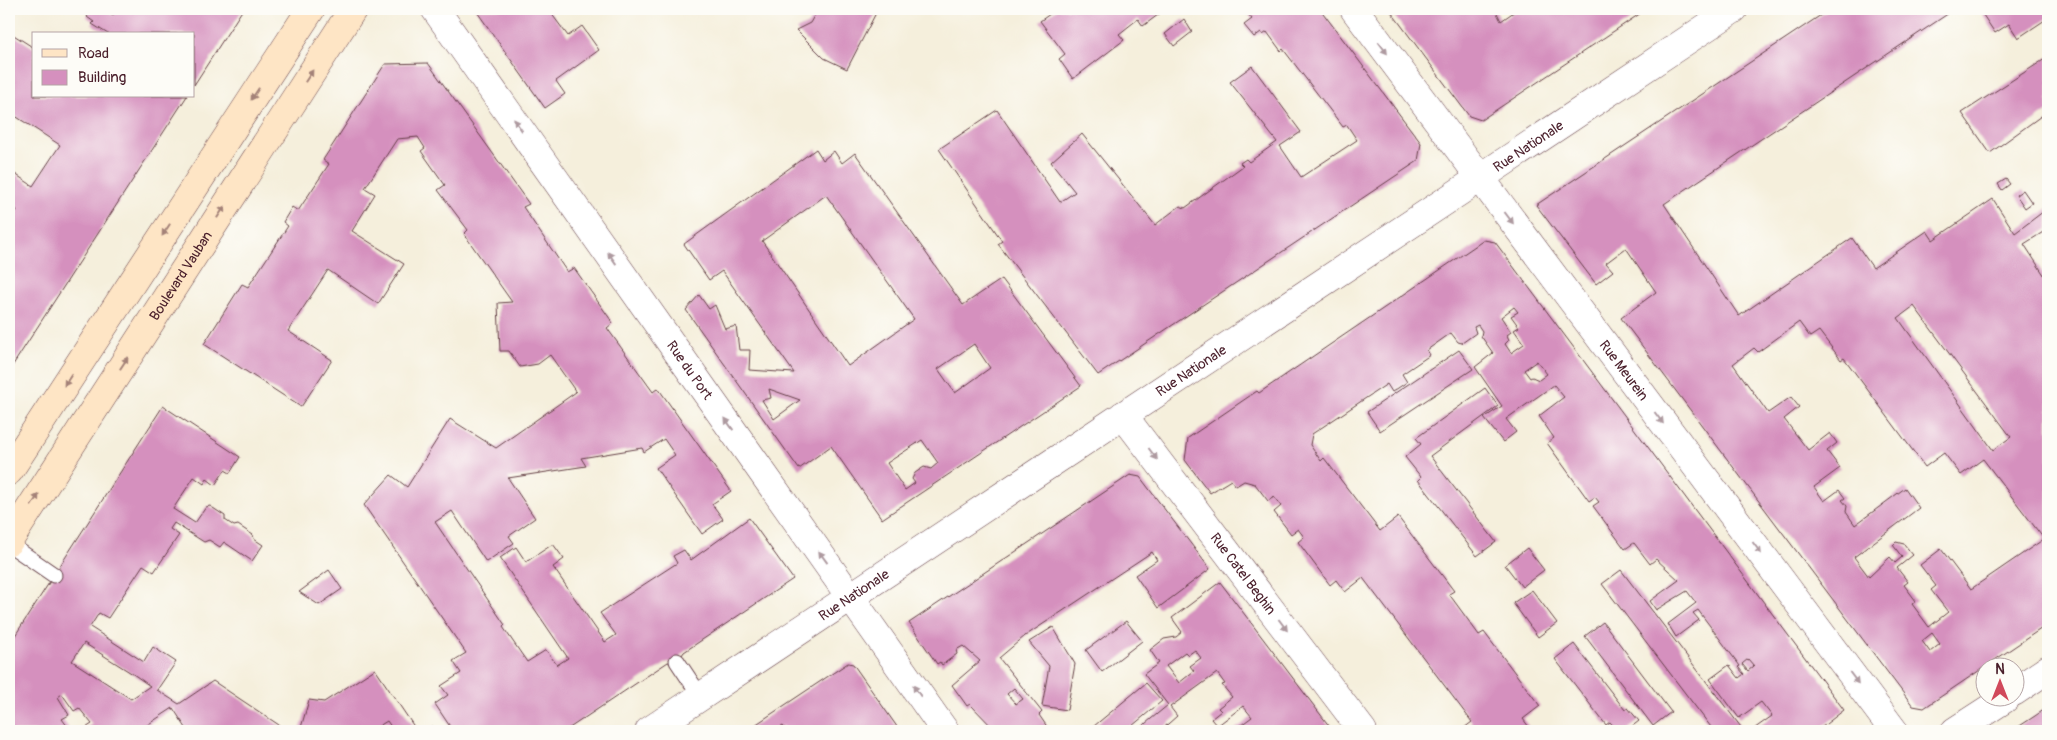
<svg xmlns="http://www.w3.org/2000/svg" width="2057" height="740" font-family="Pangolin,sans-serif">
  <rect width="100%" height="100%" fill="#fdfcf7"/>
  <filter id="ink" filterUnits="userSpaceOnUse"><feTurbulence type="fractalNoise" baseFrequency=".02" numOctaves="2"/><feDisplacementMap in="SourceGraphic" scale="10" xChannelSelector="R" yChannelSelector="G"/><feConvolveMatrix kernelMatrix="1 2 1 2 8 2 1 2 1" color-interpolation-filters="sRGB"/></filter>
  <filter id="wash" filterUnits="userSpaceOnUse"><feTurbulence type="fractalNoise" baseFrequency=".0096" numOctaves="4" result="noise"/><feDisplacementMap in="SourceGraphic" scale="20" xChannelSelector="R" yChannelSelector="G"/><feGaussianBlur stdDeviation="1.12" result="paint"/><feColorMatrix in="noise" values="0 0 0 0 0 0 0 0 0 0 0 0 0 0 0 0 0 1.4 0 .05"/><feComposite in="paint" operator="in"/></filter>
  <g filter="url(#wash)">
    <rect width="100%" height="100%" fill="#f5efdc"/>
    <g id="blocks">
      <!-- building -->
      <g fill="#d590be" fill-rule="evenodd">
        <path d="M92 9 104 10 113 15 117 9H243L194 85V34H108L92 24 94 22 87 17Z"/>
        <path d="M475 9H548L568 36 582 26 599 50 556 81 565 94 545 108Z"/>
        <path d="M818 9H878L847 69 824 58 796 30 810 23Z"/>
        <path d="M1057 9H1166L1143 26 1138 19 1119 34 1124 40 1073 79 1059 59 1065 54 1040 21Z"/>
        <path d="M1244 9H1320L1421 143 1418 161 1098 375 998 244 1002 241 939 149 997 110 1060 202 1075 192 1051 162 1082 134 1155 225 1180 206 1185 208 1243 166 1240 163 1246 159 1249 162 1277 142 1230 82 1252 66 1301 132 1280 146 1301 177 1357 140 1347 125 1343 127 1283 49 1281 51 1267 32 1263 35 1261 32 1254 37 1244 25 1252 19Z"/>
        <path d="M1389 9H1495L1501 21 1518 9H1647L1481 120 1469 116Z"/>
        <path d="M1830 9H1955L1664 204 1739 316 1852 238 1873 268 1927 231 1933 240 1993 199 2015 233 2048 208V229L2024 244 2048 281V624L1924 708 1913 706 1621 318 1656 292 1626 248 1606 263 1613 271 1596 284 1536 205ZM1914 306 2011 437 1993 450 1898 318ZM1799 322 1810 337 1819 331 1841 360 1844 358 1925 467 1944 453 1961 475 1983 459 2044 539 1971 589 1941 549 1920 565 1936 586 1931 590 1948 612 1929 627 1912 604 1916 601 1904 585 1908 582 1897 568 1913 555 1904 544 1896 542 1893 545 1902 557 1895 563 1890 557 1869 577 1854 557 1919 508 1905 488 1855 525 1846 512 1847 506 1842 500 1845 498 1839 490 1824 501 1814 487 1840 468 1827 451 1837 443 1830 433 1808 450 1784 419 1799 407 1791 397 1768 413 1733 364 1754 348 1758 352ZM1932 633 1940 644 1930 652 1922 641Z"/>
        <path d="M1979 9H2048V18L2018 38 2009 24 1995 33Z"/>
        <path d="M1184 19 1192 32 1174 46 1165 34Z"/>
        <path d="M9 32 34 48V96H187L9 371V222L17 210 9 204V170L33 186 60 145 9 112Z"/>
        <path d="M2048 57V111L1990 153 1962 113Z"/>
        <path d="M428 63 529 204 523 207 567 272 574 268 613 323 607 328 653 392 658 388 731 491 712 504 723 519 702 534 656 468 675 455 664 439 644 452 642 448 581 458 586 466 508 478 535 518 509 536 514 543 486 562 452 511 435 522 505 625 503 627 527 662 546 650 557 665 568 658 500 558 516 547 526 562 553 544 564 559 553 567 605 642 616 635 600 613 677 563 673 556 684 550 691 560 749 518 793 579 684 652 680 658 673 663 668 662 565 731H453L435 704 448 695 441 686 461 673 453 661 466 653 364 505 391 475 407 487 450 419 496 448 576 392 550 355 538 364 520 367 509 351H500L498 303 512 302 464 234 468 230 438 190 445 185 421 151 425 148 418 137 397 139 365 188 375 194 352 231 404 264 378 304 328 270 288 331 332 360 301 407 204 344 242 284 248 287 288 226 283 222 292 207 298 211 329 164 323 160 385 64Z"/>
        <path d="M816 149 823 160 834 151 842 163 855 153 963 305 1002 279 1081 386 882 519 831 446 799 469 686 310 699 295 709 309 715 305 725 329 736 326 739 350H750L749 370 794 373 722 271 709 280 684 244ZM826 195 914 319 848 366 762 241ZM974 344 990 368 955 393 938 369ZM769 389 800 400 774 419 762 400 771 398ZM922 440 938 463 931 469 924 467 915 473 912 479 915 483 905 490 887 463Z"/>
        <path d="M2006 179 2010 184 2002 190 1998 184Z"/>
        <path d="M2023 190 2032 203 2025 208 2016 195Z"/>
        <path d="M1484 240 1495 242 1844 710 1817 731H1751L1772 716 1761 702 1739 718 1710 679 1729 665 1739 678 1744 674 1738 667 1740 666 1698 610 1693 613 1699 620 1676 637 1668 624 1696 603 1687 591 1656 610 1650 601 1679 580 1656 559 1650 564 1634 543 1625 549 1593 506 1599 502 1595 497 1589 501 1547 443 1554 438 1539 416 1564 397 1554 385 1506 419 1516 432 1503 442 1484 418 1502 406 1475 367 1493 353 1481 336 1482 331 1478 325 1474 327 1476 333 1462 343 1458 342 1451 333 1427 350 1430 355 1402 374 1407 382 1392 392 1387 384 1312 434 1310 445 1321 461 1324 458 1380 531 1398 517 1454 591 1449 594 1479 635 1484 632 1540 706 1523 719 1532 731H1460L1472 722 1363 578 1345 592 1336 580 1330 585 1298 542 1304 537 1298 529 1291 534 1274 512 1281 506 1274 497 1268 501 1255 484 1244 481 1236 486 1231 480 1210 493 1185 460 1188 438 1257 391 1259 393ZM1514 307 1518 312 1511 316 1519 327 1514 330 1524 344 1511 353 1505 344 1509 340 1507 335 1511 332 1501 317ZM1537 361 1547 374 1539 380 1532 377 1530 378 1524 370ZM1748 659 1754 666 1748 671 1742 664Z"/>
        <path d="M1459 350 1473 369 1380 431 1367 412Z"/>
        <path d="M1485 388 1498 406 1430 456 1496 542 1477 556 1418 480 1421 477 1405 457 1421 444 1416 438Z"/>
        <path d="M163 406 240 457 230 473 225 470 215 485 207 479 204 484 194 477 173 509 195 523 206 507 210 506 225 516V520L234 526 238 525 253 535 254 539 263 545 252 561 224 542 220 547 209 540 204 542 174 523 170 529 179 535 154 572 143 565 108 618 99 613 90 627 144 662 153 647 176 662 157 690 179 704 213 681 288 731H188L173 708 138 731H81L92 724 79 708 74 711 62 694 58 697 69 715 62 719 71 731H9V645ZM84 643 136 676 150 686 131 699 72 661Z"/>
        <path d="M1130 475 1140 477 1210 569 1158 608 1135 575 1157 560 1152 552 1025 636 999 658 1042 712 1039 715 1050 731H996L970 704 967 706 952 685 980 661 963 646 956 650 957 654 942 665 940 662 937 664 909 623ZM1014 688 1023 699 1016 704 1007 694Z"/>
        <path d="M1527 548 1544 570 1522 587 1505 565Z"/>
        <path d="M329 570 342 589 319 605 299 592Z"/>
        <path d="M1621 570 1744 731H1714L1602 584Z"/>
        <path d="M1220 582 1261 636 1333 731H1233L1252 717 1243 706 1217 726 1211 719 1221 711 1218 708 1232 697 1222 685 1225 684 1217 673 1170 707 1177 716 1160 731H1143L1140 728 1168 705 1144 674 1159 663 1150 650 1164 639 1176 637 1182 632 1172 618ZM1195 650 1201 658 1190 666 1194 671 1179 683 1166 666 1185 652 1188 655Z"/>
        <path d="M1532 590 1557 623 1538 637 1513 603Z"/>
        <path d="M1126 621 1142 641 1102 672 1086 650Z"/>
        <path d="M1603 622 1671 712 1653 726 1585 636Z"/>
        <path d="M1053 627 1075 664 1067 710 1042 706 1049 666 1029 642Z"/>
        <path d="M1574 644 1625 710 1628 708 1639 721 1626 731H1618L1610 722 1606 725 1555 659Z"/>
        <path d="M848 663 853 664 900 731H787L783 726 775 731H746Z"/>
        <path d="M375 669 417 731H394L387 721 371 731H300L309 700 324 702Z"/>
        <path d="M1146 683 1162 701 1126 731H1088Z"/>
        <path d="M2048 707V731H2012L2035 716Z"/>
        <path d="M433 726 436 731H424Z"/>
      </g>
    </g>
  </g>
  <g filter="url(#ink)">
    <use href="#blocks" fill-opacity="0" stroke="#643e46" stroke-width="1"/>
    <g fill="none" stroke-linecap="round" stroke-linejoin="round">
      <!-- service casing -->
      <g stroke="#643e46" stroke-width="17">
        <g id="service">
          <path d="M9 544 54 575"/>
          <path d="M677 661 701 697"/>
        </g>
      </g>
      <!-- minor casing -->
      <g stroke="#643e46" stroke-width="29">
        <g id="minor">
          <path id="s1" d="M435 9 945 731"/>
          <path id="s2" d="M1354 9 1894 731"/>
          <path id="s3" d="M1123 415 1363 731"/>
          <path d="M2014 692 2048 669"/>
          <path d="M1955 731 2006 698"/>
        </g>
      </g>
      <!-- tertiary casing -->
      <g stroke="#643e46" stroke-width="29">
        <g id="tertiary">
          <path id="s4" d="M649 731 1734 9"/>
        </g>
      </g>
      <!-- secondary casing -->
      <g stroke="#643e46" stroke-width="29">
        <g id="secondary">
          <path d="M9 471 311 9"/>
          <path id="s5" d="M9 541 353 9"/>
        </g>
      </g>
      <!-- service -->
      <use href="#service" stroke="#fff" stroke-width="15"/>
      <!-- minor -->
      <use href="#minor" stroke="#fff" stroke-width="28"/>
      <!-- tertiary -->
      <use href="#tertiary" stroke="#fff" stroke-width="28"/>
      <!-- secondary -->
      <use href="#secondary" stroke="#fee5c5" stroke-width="28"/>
    </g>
    <!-- one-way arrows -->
    <defs><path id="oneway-solid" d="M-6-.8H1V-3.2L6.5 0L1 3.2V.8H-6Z" transform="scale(1.25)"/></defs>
    <g fill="#ae9aa0">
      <use href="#oneway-solid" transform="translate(1383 48) rotate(53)"/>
      <use href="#oneway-solid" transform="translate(518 125) rotate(-125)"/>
      <use href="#oneway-solid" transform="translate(1509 218) rotate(53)"/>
      <use href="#oneway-solid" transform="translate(612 258) rotate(-125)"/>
      <use href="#oneway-solid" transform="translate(1659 418) rotate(53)"/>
      <use href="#oneway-solid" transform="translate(729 424) rotate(-125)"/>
      <use href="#oneway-solid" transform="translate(1153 454) rotate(53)"/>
      <use href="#oneway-solid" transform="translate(1757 548) rotate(53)"/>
      <use href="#oneway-solid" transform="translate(823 557) rotate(-126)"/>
      <use href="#oneway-solid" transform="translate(1283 625) rotate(53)"/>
      <use href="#oneway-solid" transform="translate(1854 678) rotate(53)"/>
      <use href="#oneway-solid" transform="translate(917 691) rotate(-125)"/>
    </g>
    <g fill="#a48278">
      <use href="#oneway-solid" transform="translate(309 76) rotate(-57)"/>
      <use href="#oneway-solid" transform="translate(255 94) rotate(123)"/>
      <use href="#oneway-solid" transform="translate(221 212) rotate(-57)"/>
      <use href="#oneway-solid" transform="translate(166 230) rotate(123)"/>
      <use href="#oneway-solid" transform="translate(124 363) rotate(-57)"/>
      <use href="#oneway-solid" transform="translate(68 380) rotate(123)"/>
      <use href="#oneway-solid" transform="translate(35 500) rotate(-57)"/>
    </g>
  </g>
  <g text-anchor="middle" stroke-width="4" stroke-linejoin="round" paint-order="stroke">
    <!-- street labels -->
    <g font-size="14" fill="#4a1f2b" stroke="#fdfcf7">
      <text dy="5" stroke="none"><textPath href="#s4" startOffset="1056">Rue Nationale</textPath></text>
      <text dy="5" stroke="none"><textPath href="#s5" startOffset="316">Boulevard Vauban</textPath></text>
      <text dy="5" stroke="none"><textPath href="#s1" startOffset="442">Rue du Port</textPath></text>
      <text dy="5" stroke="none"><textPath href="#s4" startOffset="651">Rue Nationale</textPath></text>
      <text dy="5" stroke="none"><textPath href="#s2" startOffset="451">Rue Meurein</textPath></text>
      <text dy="5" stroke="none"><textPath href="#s3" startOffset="199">Rue Catel Beghin</textPath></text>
      <text dy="5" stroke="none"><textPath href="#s4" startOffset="246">Rue Nationale</textPath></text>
    </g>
  </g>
  <!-- margin -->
  <rect width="2057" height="740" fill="none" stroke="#fdfcf7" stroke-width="30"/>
  <!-- legend -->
  <rect x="32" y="32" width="162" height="65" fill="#fdfcf7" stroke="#b5a4a5"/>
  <rect x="42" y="49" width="25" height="8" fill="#fee5c5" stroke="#b5a4a5"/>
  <text x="78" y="58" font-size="15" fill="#4a1f2b">Road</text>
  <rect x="42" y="70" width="25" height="15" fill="#d590be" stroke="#b5a4a5"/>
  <text x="78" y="82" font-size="15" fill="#4a1f2b">Building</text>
  <!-- north arrow -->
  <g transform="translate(2000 682)"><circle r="24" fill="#fdfcf7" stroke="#b5a4a5"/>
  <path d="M0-4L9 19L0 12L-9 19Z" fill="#d1495b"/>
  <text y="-8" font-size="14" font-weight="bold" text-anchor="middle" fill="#4a1f2b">N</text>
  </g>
</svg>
